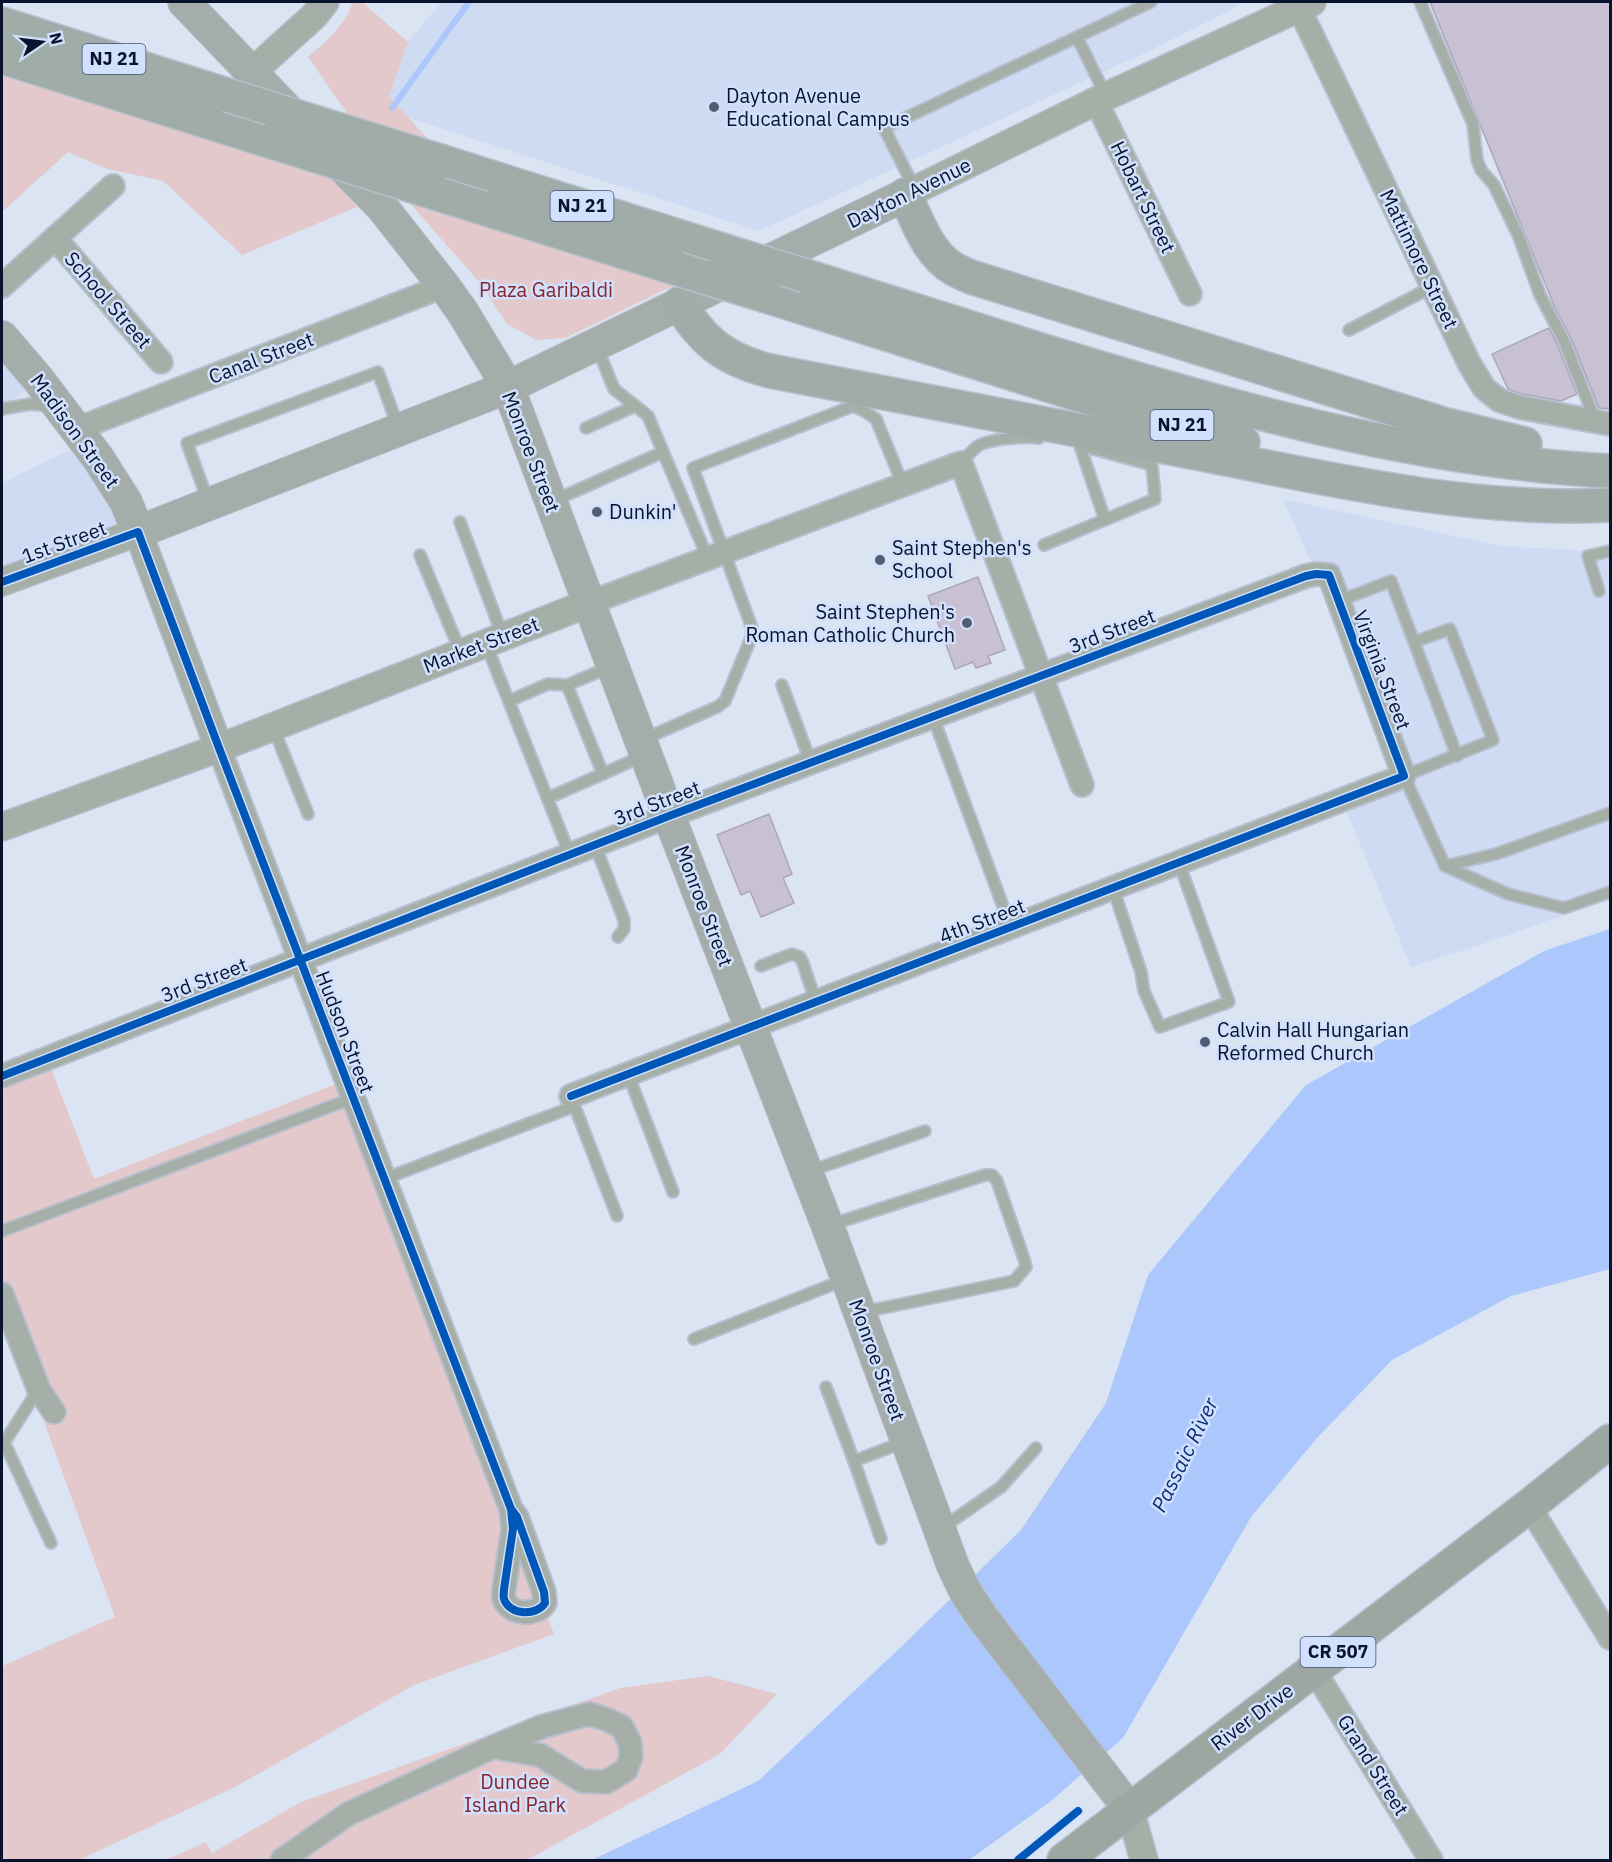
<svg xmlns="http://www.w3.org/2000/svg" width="1612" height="1862" font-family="'IBM Plex Sans',sans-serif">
  <rect width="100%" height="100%" fill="#dbe4f3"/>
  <!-- built -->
  <g fill="#cedbf2">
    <path d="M441 2H1246L1151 50 759 231 409 118 389 96 408 42Z"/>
    <path d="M2 353 40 383 2 406Z"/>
    <path d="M86 442 142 534 2 587V483Z"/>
    <path d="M1283 499 1501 546 1610 552V899L1474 947 1411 967 1343 803 1407 779Z"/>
  </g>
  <!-- green -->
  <g fill="#e3c8cc">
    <path d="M353 2H362L408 42 389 96 504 224 679 283 565 338 536 340 507 324 480 283 407 200 308 57C327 41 345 25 353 2Z"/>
    <path d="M2 76 332 177 357 207 242 255 163 181 104 168 68 152 2 212Z"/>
    <path d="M49 1063 94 1179 346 1080 554 1634 414 1685 235 1787 79 1860H2V1666L115 1617 2 1306V1081Z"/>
    <path d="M708 1676 777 1694 720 1754 527 1860H166L206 1842 212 1853 301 1802 620 1688Z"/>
  </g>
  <!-- water -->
  <path fill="#abc7fb" d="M1610 929V1269L1511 1296 1392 1360 1317 1438 1251 1517 1123 1738 1051 1801 969 1860H592L758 1781 900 1648 1021 1530 1106 1403 1148 1275 1306 1085 1544 951Z"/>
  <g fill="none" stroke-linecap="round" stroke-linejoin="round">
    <!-- stream -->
    <path stroke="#abc7fb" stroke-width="6" d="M392 108 469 2"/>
  </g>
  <!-- building -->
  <g fill="#c8c1d4" stroke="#ada6b9" stroke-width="1.5">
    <path d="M1430 2H1611V409L1599 408 1571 338 1556 310Z"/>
    <path d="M1549 328 1557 344 1577 394 1561 401 1522 394 1508 389 1492 354Z"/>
    <path d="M978 577 1005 650 988 656 991 663 976 668 973 662 955 669 928 596Z"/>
    <path d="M769 814 792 874 783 878 794 903 761 917 750 891 741 895 717 835Z"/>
  </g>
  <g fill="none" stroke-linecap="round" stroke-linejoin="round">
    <!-- service casing -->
    <g stroke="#b7bfce" stroke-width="14">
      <g id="service">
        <path d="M1420 2 1473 124 1477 160 1481 170 1494 185 1519 237 1540 295 1564 341 1596 422"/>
        <path d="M1077 37 1106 96"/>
        <path d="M915 189 884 128 1151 2"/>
        <path d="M1349 330 1432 287"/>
        <path d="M597 347 614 389 648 416 708 559"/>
        <path d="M2 409 30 404 52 406"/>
        <path d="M586 428 635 406"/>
        <path d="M1080 446 1105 520"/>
        <path d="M961 463C967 457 972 450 978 446 988 439 1027 436 1039 438"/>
        <path d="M208 501 187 443 378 372 398 427"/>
        <path d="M553 501 663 452"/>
        <path d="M460 522 503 637"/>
        <path d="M1044 545 1155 499 1152 465 1090 448"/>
        <path d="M420 555 461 653"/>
        <path d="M1599 591 1588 556 1610 551"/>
        <path d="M1339 601 1391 581 1457 756"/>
        <path d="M1414 642 1450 629 1493 740 1404 776 1445 866 1508 894 1564 908 1610 892"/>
        <path d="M486 644 570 855"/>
        <path d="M567 685 603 774"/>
        <path d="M782 685 811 763"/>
        <path d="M509 701 548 684 567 685 610 667"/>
        <path d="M933 717 1011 928"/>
        <path d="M273 727 308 814"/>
        <path d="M644 739 717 707 725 701 751 638 752 628 693 468 853 406 866 412 876 419 903 485"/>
        <path d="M548 798 643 756"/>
        <path d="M595 845 624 920V929L618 937"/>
        <path d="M1445 866 1496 854 1610 813"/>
        <path d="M1113 888 1141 972 1144 991 1160 1027 1229 1002 1179 863"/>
        <path d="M761 966 792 954 800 957 803 963 816 1003"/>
        <path d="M628 1074 673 1192"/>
        <path d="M573 1102 617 1216"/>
        <path d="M810 1171 925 1131"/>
        <path d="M384 1179 575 1106"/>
        <path d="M830 1225 985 1175H992L997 1181 1024 1259 1026 1267 1014 1281 863 1312"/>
        <path d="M2 1231 353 1098"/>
        <path d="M694 1339 844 1280"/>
        <path d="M826 1387 854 1461 904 1442"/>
        <path d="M5 1444 51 1543"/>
        <path d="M2 1446 38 1390"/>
        <path d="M854 1461 881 1539"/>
        <path d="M942 1528 1001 1487 1036 1448"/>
      </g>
    </g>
    <!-- minor casing -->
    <g stroke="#b7bfce" stroke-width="26">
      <g id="minor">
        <path d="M1299 8 1469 363 1484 388 1499 400 1519 407 1610 424"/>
        <path d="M1096 101 1190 294"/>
        <path d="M55 238 161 362"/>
        <path d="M2 286 113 186"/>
        <path d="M77 429 444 286"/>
        <path d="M589 603 961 463 1082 785"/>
        <path d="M219 748 511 1509 513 1529 504 1589C504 1593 503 1596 504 1599 510 1616 537 1616 545 1603L544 1592 517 1517 511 1509"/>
        <path d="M2 1076 669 816 1306 576 1316 574 1329 575 1404 776 571 1096"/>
        <path d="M2 1294 39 1390 54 1412"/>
        <path d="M1529 1506 1610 1638"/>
        <path d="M1314 1670 1431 1860"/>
        <path d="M282 1860 348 1814 493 1747 541 1727 574 1718 590 1714 608 1720 622 1727 630 1743 631 1757 626 1770 606 1782 582 1781 540 1755 493 1747"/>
      </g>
    </g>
    <!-- tertiary casing -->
    <g stroke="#b7bfce" stroke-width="30">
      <g id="tertiary">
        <path d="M251 73 314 16 325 2"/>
        <path d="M905 195 1096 101 1312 2"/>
        <path d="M2 582 138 532 219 748"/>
        <path d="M2 827 219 748 589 603"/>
        <path d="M1130 1810 1144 1860"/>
      </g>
    </g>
    <!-- secondary casing -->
    <g stroke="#b7bfce" stroke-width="34">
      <g id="secondary">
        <path d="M184 2 298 121"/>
        <path d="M334 158 382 207 444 286 462 311 508 387 669 816 831 1235 953 1566 966 1593 982 1617 1130 1810"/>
        <path d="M2 337 38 379 98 458 126 502 138 532 508 387 905 195"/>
      </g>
    </g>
    <!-- primary casing -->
    <g stroke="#b7bfce" stroke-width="36">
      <path id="primary" d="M1064 1860 1529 1506 1610 1441"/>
    </g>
    <!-- motorway casing -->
    <g stroke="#b7bfce" stroke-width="36">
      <g id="motorway">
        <path d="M2 24 227 95"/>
        <path d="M2 57 269 141"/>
        <path d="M443 162 722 250"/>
        <path d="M905 195C917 220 928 254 954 269 959 272 965 274 971 277L1443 424 1525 444"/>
        <path d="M483 208 678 269"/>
        <path d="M806 276C885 301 965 326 1044 351 1229 408 1416 461 1610 471"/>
        <path d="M766 296 1086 397 1243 442"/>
        <path d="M679 304C705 343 724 359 770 371 914 398 1058 426 1202 454 1337 481 1472 512 1610 505"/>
      </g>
    </g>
    <!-- service -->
    <use href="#service" stroke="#a5aea7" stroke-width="10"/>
    <!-- minor -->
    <use href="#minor" stroke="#a5aea7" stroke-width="22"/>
    <!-- tertiary -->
    <use href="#tertiary" stroke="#a5aea7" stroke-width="27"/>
    <!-- secondary -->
    <use href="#secondary" stroke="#a4ada9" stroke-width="32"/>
    <!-- primary -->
    <use href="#primary" stroke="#9ca7a2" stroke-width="33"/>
    <!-- motorway -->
    <use href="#motorway" stroke="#a0aca8" stroke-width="33"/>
    <!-- motorway-bridge casing -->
    <g stroke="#b7bfce" stroke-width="36" stroke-linecap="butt">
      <g id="motorway-bridge">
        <path d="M227 95 443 162"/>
        <path d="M269 141 483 208"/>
        <path d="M722 250 806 276"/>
        <path d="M678 269 766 296"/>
      </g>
    </g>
    <!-- motorway-bridge -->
    <use href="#motorway-bridge" stroke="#a0aca8" stroke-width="33"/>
    <!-- cycleway casing -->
    <g stroke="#d1e0fd" stroke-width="11">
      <g id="cycleway">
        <path d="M2 582 138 532 219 748 511 1509 513 1529 504 1589C504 1593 503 1596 504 1599 510 1616 537 1616 545 1603L544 1592 517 1517 511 1509"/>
        <path d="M2 1076 669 816 1306 576 1316 574 1329 575 1404 776 571 1096"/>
        <path d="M1018 1860 1078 1811"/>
      </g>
    </g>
    <!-- cycleway -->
    <use href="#cycleway" stroke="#0057b8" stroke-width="8"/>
  </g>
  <!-- markers -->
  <g fill="#525d73" stroke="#d1e0fd" stroke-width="2">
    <circle cx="714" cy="107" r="6"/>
    <circle cx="597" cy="512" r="6"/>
    <circle cx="880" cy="560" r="6"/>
    <circle cx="967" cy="623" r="6"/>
    <circle cx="1205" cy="1042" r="6"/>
  </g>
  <g text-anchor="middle" stroke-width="5" stroke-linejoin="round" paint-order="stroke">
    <!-- shield labels -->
    <g fill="#d1e0fd" stroke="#44516c" stroke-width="1.5">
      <rect x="82.5" y="44" width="63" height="30" rx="4.5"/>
      <rect x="550.5" y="191" width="63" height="30" rx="4.5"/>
      <rect x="1150.5" y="410" width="63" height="30" rx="4.5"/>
      <rect x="1300.5" y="1637" width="75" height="30" rx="4.5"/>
    </g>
    <g font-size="18" font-weight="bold" fill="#08142e">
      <text x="114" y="65">NJ 21</text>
      <text x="582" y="212">NJ 21</text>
      <text x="1182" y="431">NJ 21</text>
      <text x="1338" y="1658">CR 507</text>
    </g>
    <!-- poi labels -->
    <g font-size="20" fill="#08142e" stroke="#d1e0fd" text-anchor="start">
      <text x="726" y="103">Dayton Avenue<tspan x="726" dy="23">Educational Campus</tspan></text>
      <text x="609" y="519">Dunkin'</text>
      <text x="892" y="555">Saint Stephen's<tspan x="892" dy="23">School</tspan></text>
      <text x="955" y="619" text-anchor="end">Saint Stephen's<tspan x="955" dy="23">Roman Catholic Church</tspan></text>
      <text x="1217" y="1037">Calvin Hall Hungarian<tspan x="1217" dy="23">Reformed Church</tspan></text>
    </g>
    <!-- street labels -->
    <g font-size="20" fill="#08142e" stroke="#d1e0fd">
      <text transform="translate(909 193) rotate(-26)" y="7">Dayton Avenue</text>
      <text transform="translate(1143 197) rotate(64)" y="7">Hobart Street</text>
      <text transform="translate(1419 259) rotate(64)" y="7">Mattimore Street</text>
      <text transform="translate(108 300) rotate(49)" y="7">School Street</text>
      <text transform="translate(261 358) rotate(-21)" y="7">Canal Street</text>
      <text transform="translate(75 431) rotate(54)" y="7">Madison Street</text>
      <text transform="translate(531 452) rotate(69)" y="7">Monroe Street</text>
      <text transform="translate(64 542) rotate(-20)" y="7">1st Street</text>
      <text transform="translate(1112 631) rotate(-21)" y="7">3rd Street</text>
      <text transform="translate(481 645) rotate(-21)" y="7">Market Street</text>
      <text transform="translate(1382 670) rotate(69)" y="7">Virginia Street</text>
      <text transform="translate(657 803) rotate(-21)" y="7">3rd Street</text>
      <text transform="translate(704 906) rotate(69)" y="7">Monroe Street</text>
      <text transform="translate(982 921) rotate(-21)" y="7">4th Street</text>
      <text transform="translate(204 980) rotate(-21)" y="7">3rd Street</text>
      <text transform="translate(345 1032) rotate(69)" y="7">Hudson Street</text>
      <text transform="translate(877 1360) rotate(70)" y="7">Monroe Street</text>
      <text transform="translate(1252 1717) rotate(-37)" y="7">River Drive</text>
      <text transform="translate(1373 1765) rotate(58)" y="7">Grand Street</text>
    </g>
    <!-- park labels -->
    <g font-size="20" fill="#882529" stroke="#d1e0fd">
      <text x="546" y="297">Plaza Garibaldi</text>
      <text x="515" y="1789">Dundee<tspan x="515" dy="23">Island Park</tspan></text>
    </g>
    <!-- water labels -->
    <g font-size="21" font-style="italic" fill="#0c2e79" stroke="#d1e0fd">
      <text transform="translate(1185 1455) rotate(-64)" y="7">Passaic River</text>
    </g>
  </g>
  <!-- border -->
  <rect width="1612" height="1862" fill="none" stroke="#08142e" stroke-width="6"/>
  <!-- north arrow -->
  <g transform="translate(42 42) rotate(76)" stroke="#d1e0fd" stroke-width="4.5" paint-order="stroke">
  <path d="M0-4.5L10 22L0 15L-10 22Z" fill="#08142e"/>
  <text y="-9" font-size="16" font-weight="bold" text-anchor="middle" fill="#08142e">N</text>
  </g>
</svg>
